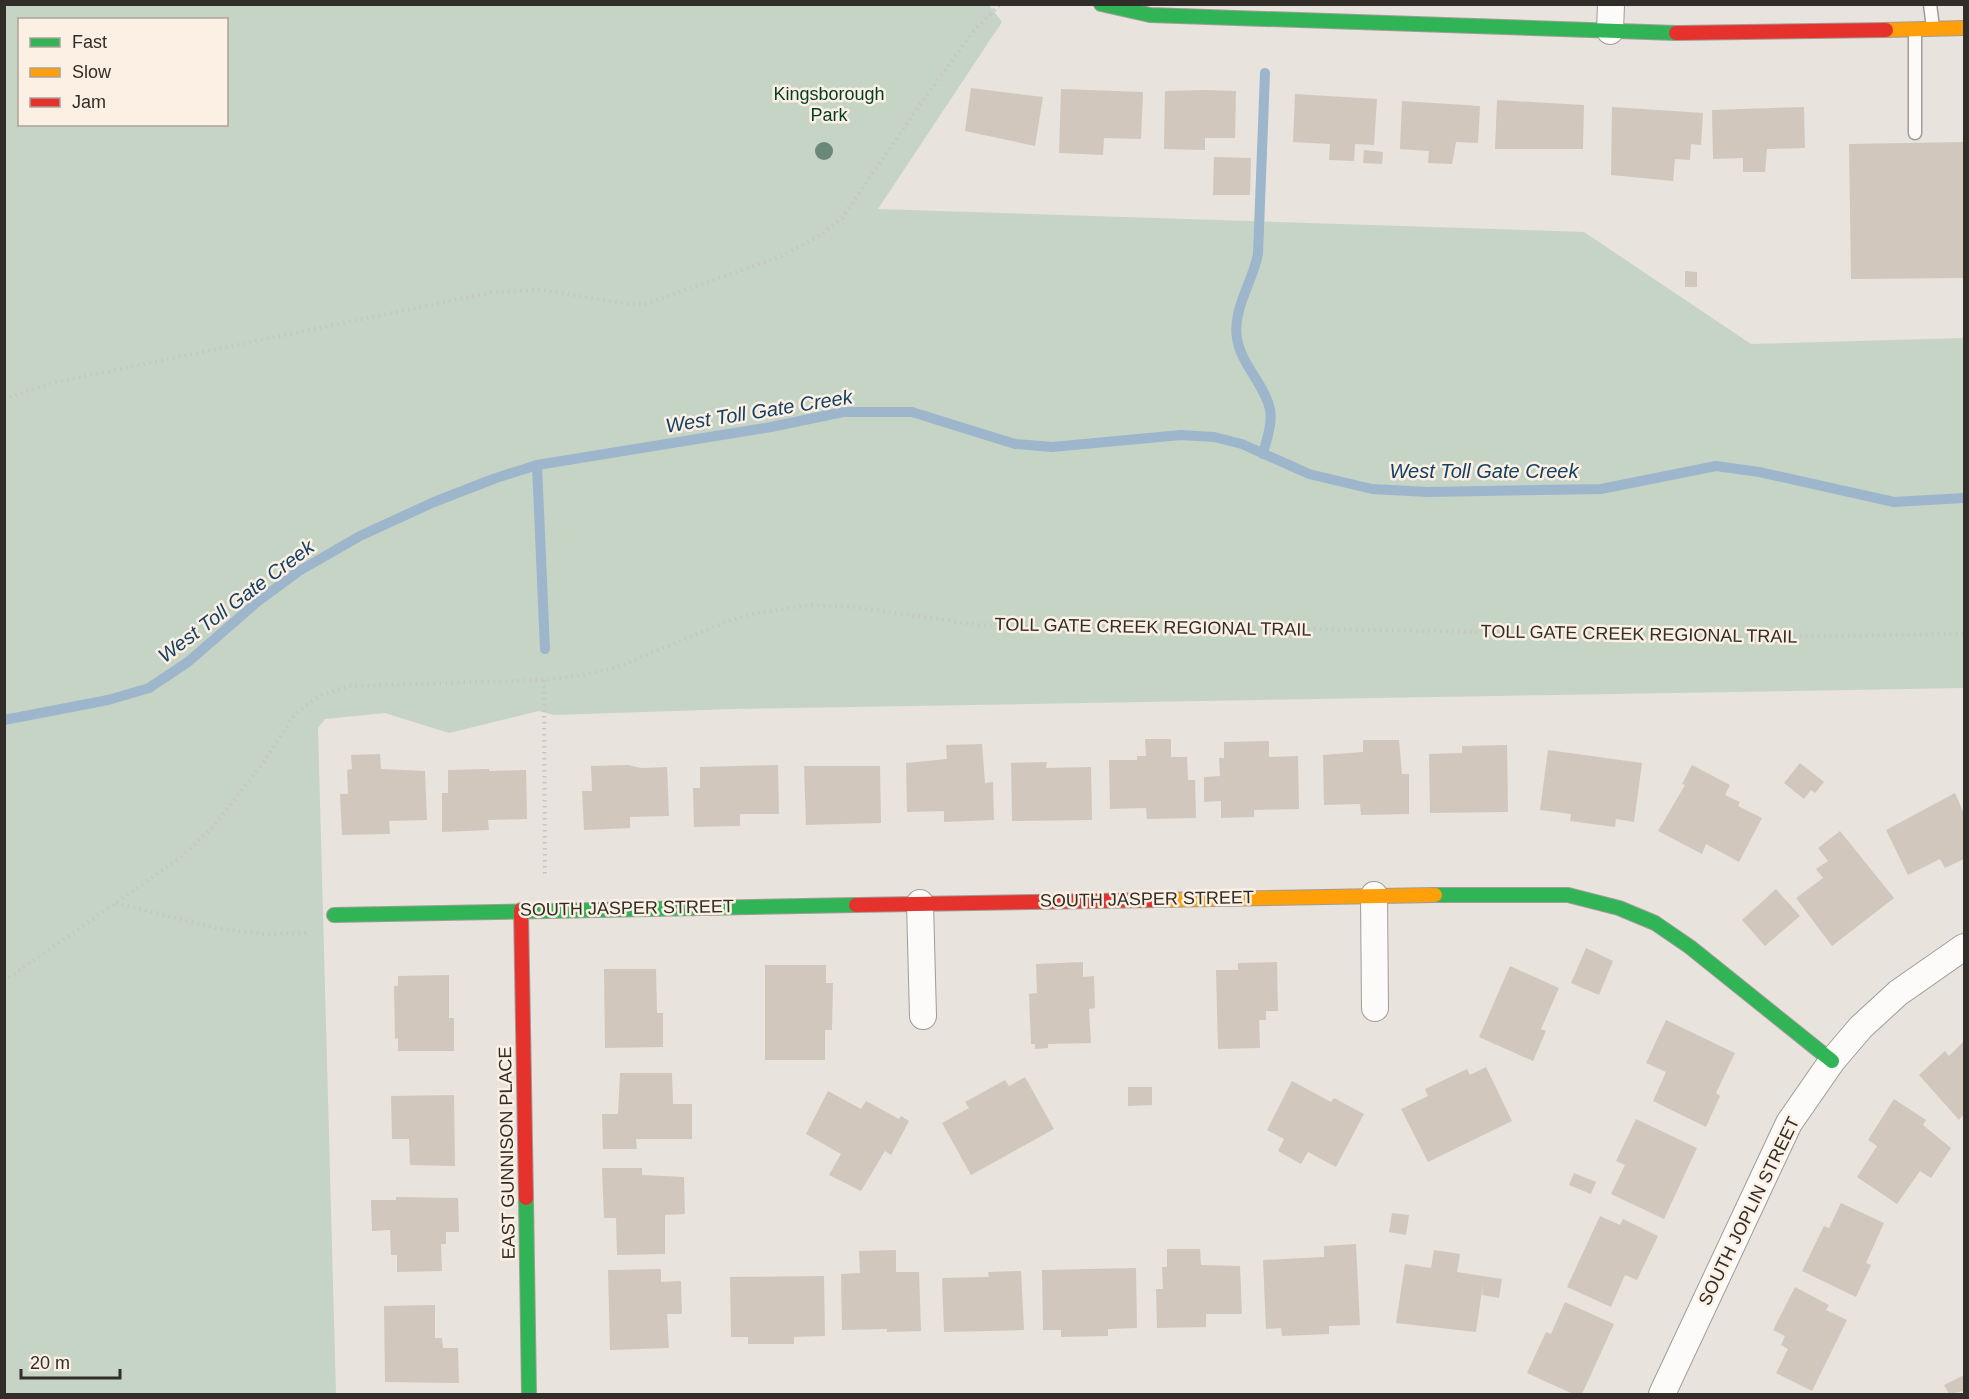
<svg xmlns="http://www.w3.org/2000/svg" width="1969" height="1399" font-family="Helvetica,sans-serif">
  <rect width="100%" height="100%" fill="#e9e3dd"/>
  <!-- green -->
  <path fill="#c6d4c6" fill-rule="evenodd" d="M5 5H989L1002 22 878 209 1584 232 1751 344 1964 338V688L734 709 554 715 539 711 449 733 385 713 325 719 318 728 336 1394H5ZM20 20H226V124H20Z"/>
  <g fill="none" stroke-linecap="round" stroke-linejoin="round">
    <!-- stream -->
    <g stroke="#9db6cc" stroke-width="10">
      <path d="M1263 454C1266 441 1273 423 1270 409 1264 383 1241 365 1237 338 1232 310 1253 281 1258 254L1265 73"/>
      <path d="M537 465 545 649"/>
      <path d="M4 720 108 700 149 688 188 662 257 602 299 571 360 536 434 502 496 478 537 465 771 427 843 412H912L1015 444 1052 447 1181 435 1214 437 1242 444 1309 474 1372 489 1427 492 1601 489 1716 466 1759 472 1894 502 1964 498"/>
    </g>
  </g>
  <!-- building -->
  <g fill="#d1c7bd">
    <path d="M971 88 1043 97 1035 146 965 131Z"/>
    <path d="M1061 89 1143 92 1141 139 1104 138 1103 155 1059 153Z"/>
    <path d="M1205 90 1236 91 1235 138H1205V150L1164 149 1165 91Z"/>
    <path d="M1295 94 1377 99 1374 145 1355 144 1354 161 1329 160 1330 144 1293 142Z"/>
    <path d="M1497 100 1584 105 1583 149H1495Z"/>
    <path d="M1402 101 1480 106 1478 143 1456 142 1452 164 1428 163 1429 151 1400 149Z"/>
    <path d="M1612 107 1703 113 1701 145 1691 144 1690 160 1675 159 1673 181 1611 175Z"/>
    <path d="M1804 107 1805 148 1767 149 1765 172H1743V158L1713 159 1712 110Z"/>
    <path d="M1964 142V278L1851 279 1849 144Z"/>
    <path d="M1364 150 1383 152 1382 164 1363 163Z"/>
    <path d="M1214 157 1251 158 1250 195H1213Z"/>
    <path d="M1685 271 1697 272V287H1685Z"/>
    <path d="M1145 739H1171V757H1187L1188 780H1195L1196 818 1147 819 1146 808 1110 809 1109 760H1137V756H1146Z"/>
    <path d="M1363 740H1399L1402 774H1409V814L1361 815 1360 804 1324 805 1323 755 1363 752Z"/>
    <path d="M1269 741V757L1298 756 1299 809 1254 810V817L1221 818V801L1204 802V777L1220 776 1219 758H1224V742Z"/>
    <path d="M982 744 985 783 993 782 994 820 944 822V811L907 812 906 763 947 759 946 745Z"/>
    <path d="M1507 745 1508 812 1430 813 1429 754 1462 753V746Z"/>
    <path d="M1548 750 1642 763 1634 822 1616 819 1615 827 1570 821 1571 814 1540 810Z"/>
    <path d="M380 754 381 769 425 771 427 820 389 821 390 834 342 835 340 794H348L347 770 352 769 351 755Z"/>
    <path d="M1047 762 1046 768 1091 767 1092 820 1012 821 1011 763Z"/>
    <path d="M1800 763 1824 782 1815 793 1811 790 1804 799 1784 783Z"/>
    <path d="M628 765 641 768 667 767 669 816 630 817V828L584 830 582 791H592L591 766Z"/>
    <path d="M778 765 779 814H740V826L694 827 693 788H700V767Z"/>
    <path d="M1692 765 1730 785 1725 795 1740 802 1738 806 1762 818 1739 862 1706 844 1702 854 1658 831 1685 785 1682 784Z"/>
    <path d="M804 766H880L881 823 806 825Z"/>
    <path d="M489 769V771L526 770 527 819 488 820 489 830 442 832V793H448V770Z"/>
    <path d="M1955 793 1964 814V859L1945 868 1940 859 1908 875 1886 830Z"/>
    <path d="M1840 831 1894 898 1832 946 1796 898 1823 878 1816 869 1828 861 1818 848Z"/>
    <path d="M1776 889 1800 916 1765 946 1742 920Z"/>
    <path d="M1586 948 1613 961 1599 995 1571 983Z"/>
    <path d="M1083 962V977L1094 976 1095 1008 1089 1009 1091 1043 1048 1044V1048L1035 1049V1044H1031L1029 994 1037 993 1036 964Z"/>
    <path d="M1277 962 1278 1011H1266V1020H1259L1260 1048 1218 1049 1216 970H1238V963Z"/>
    <path d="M765 965H826V983H833L832 1030H825V1060H765Z"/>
    <path d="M1510 966 1559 988 1541 1029 1546 1031 1533 1061 1479 1037Z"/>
    <path d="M604 969H656L657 1013H663V1047L605 1048Z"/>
    <path d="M449 975V1018H454V1051H398V1038L395 1039 394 986H398V976Z"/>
    <path d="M1666 1020 1735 1053 1716 1093 1720 1096 1706 1127 1653 1101 1666 1072 1646 1063Z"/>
    <path d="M1964 1041V1114L1959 1120 1919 1075 1945 1051 1949 1056Z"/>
    <path d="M1486 1067 1512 1121 1428 1162 1401 1109 1428 1096 1425 1089 1467 1069 1470 1075Z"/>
    <path d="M620 1073H672L673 1104H692V1139H636L637 1149H603L602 1114H618Z"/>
    <path d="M1025 1077 1054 1129 971 1175 942 1123 969 1108 965 1102 1005 1080 1009 1086Z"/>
    <path d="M1292 1081 1331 1102 1334 1098 1364 1114 1336 1167 1308 1152 1301 1164 1278 1151 1284 1139 1267 1130Z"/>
    <path d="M1128 1087H1152V1105L1128 1106Z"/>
    <path d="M828 1091 861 1109 866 1101 899 1119 901 1116 909 1121 891 1155 885 1151 861 1191 829 1175 841 1154 806 1134Z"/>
    <path d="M454 1095 455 1166 410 1165 409 1139H392L391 1096Z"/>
    <path d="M1894 1099 1926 1120 1923 1125 1951 1148 1931 1178 1920 1171 1897 1204 1857 1177 1877 1146 1868 1140Z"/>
    <path d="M1636 1119 1697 1148 1664 1219 1611 1194 1625 1165 1616 1161Z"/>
    <path d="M602 1168H642V1175L684 1177 685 1214 665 1215V1254L617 1255 616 1218H604Z"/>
    <path d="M1574 1173 1596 1182 1591 1194 1569 1185Z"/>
    <path d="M396 1197 458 1198 459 1232H446V1244H441L442 1271 397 1272V1255H391L390 1230 372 1231 371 1200H396Z"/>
    <path d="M1841 1203 1884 1223 1866 1263 1871 1265 1856 1297 1802 1271 1824 1226 1829 1228Z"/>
    <path d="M1392 1213 1409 1215 1406 1235 1389 1232Z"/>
    <path d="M1600 1216 1620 1225 1623 1219 1658 1236 1637 1280 1625 1275 1611 1307 1567 1287Z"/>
    <path d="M1356 1244 1360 1325 1329 1326V1334L1282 1336 1281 1328 1266 1329 1263 1260 1324 1257V1246Z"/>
    <path d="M1167 1249H1200L1201 1265 1240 1266 1242 1314H1206V1327L1157 1328 1156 1289H1163L1162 1267H1167Z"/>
    <path d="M896 1250V1272H919L921 1331 887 1332V1329L842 1330 841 1274 860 1273 859 1251Z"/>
    <path d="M1434 1250 1460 1254 1457 1272 1502 1279 1499 1298 1482 1295 1483 1283 1476 1332 1396 1323 1405 1264 1431 1268Z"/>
    <path d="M1136 1268 1137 1328 1108 1329V1336L1061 1337V1330H1043L1042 1270Z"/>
    <path d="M661 1269V1282L681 1281 682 1314H667L669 1348 610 1350 608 1270Z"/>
    <path d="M1021 1271 1024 1330 944 1332 942 1278 989 1277 988 1272Z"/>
    <path d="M824 1276 825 1336 794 1337V1344H748V1337H731L730 1277Z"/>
    <path d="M1795 1287 1829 1305 1826 1310 1847 1320 1812 1391 1776 1373 1788 1349 1781 1345 1785 1336 1773 1330Z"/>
    <path d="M1565 1302 1614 1324 1582 1394H1573L1527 1373 1546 1332 1551 1334Z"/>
    <path d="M435 1305V1338H442L443 1348H458L459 1383 385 1382 384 1306Z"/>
    <path d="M1964 1375V1391L1949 1394 1944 1385Z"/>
  </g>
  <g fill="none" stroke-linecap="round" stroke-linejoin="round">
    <!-- lane casing -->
    <g stroke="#a09c97" stroke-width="15">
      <g id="lane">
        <path d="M1930 4 1933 28"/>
        <path d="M1915 133V30"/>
      </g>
    </g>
    <!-- street casing -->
    <g stroke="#a09c97" stroke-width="28">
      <g id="street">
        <path d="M1610 31 1611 4"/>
        <path d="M1374 895 1375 1008"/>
        <path d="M920 903 923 1016"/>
        <path d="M1662 1394 1789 1123 1832 1061 1861 1027 1898 993 1964 947"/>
      </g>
    </g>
    <!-- fast casing -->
    <g stroke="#a09c97" stroke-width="16">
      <g id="fast">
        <path d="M1101 4 1150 15 1676 33"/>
        <path d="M1435 895H1568L1619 908 1655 923 1690 947 1832 1061"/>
        <path d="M334 915 856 905"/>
        <path d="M526 1198 529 1394"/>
      </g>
    </g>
    <!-- slow casing -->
    <g stroke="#a09c97" stroke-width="16">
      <g id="slow">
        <path d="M1886 30 1964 28"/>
        <path d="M1157 900 1435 895"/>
      </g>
    </g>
    <!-- jam casing -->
    <g stroke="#a09c97" stroke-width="16">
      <g id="jam">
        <path d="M1676 33 1886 30"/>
        <path d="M856 905 1157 900"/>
        <path d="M521 910 526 1198"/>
      </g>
    </g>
    <!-- path -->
    <g stroke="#c7c5c3" stroke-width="4" stroke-dasharray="1.5 4.5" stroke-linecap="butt">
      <path d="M4 399 52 383 493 292 541 290 628 304H645L782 256 822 234 842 218 919 106 972 33 1000 4"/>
      <path d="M544 680 545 877"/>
      <path d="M116 903 216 928 262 934 306 933"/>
      <path d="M4 981 180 858 213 827 263 763 295 714 321 695 349 686 544 680 583 675 615 668 728 621 756 613 809 605 854 607 980 625 1054 629H1318L1737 637 1964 634"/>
    </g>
    <!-- lane -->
    <use href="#lane" stroke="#fcfbfa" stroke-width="12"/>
    <!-- street -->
    <use href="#street" stroke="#fcfbfa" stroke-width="26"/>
    <!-- fast -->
    <use href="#fast" stroke="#30b455" stroke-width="14"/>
    <!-- slow -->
    <use href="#slow" stroke="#ff9f0a" stroke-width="14"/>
    <!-- jam -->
    <use href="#jam" stroke="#e5322d" stroke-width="14"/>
  </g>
  <!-- trees -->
  <circle fill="#698877" cx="824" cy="151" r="9"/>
  <g text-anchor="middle" stroke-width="5" stroke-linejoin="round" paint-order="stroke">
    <!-- park labels -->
    <g font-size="18" fill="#003d23" stroke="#fcf0e4">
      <text x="829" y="100">Kingsborough<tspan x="829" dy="21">Park</tspan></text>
    </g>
    <!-- street labels -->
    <g font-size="18" fill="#312d28" stroke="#fcf0e4">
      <text transform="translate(1153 627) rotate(1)" y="6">TOLL GATE CREEK REGIONAL TRAIL</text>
      <text transform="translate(1639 634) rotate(1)" y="6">TOLL GATE CREEK REGIONAL TRAIL</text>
      <text transform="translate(1147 899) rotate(-1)" y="6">SOUTH JASPER STREET</text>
      <text transform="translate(627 908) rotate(-1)" y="6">SOUTH JASPER STREET</text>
      <text transform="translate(507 1153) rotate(-91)" y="6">EAST GUNNISON PLACE</text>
      <text transform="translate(1749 1211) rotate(-64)" y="6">SOUTH JOPLIN STREET</text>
    </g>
    <!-- water labels -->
    <g font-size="20" font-style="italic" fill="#144163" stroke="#fcf0e4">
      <text transform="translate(759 411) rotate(-9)" y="7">West Toll Gate Creek</text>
      <text x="1484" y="478">West Toll Gate Creek</text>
      <text transform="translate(236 601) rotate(-37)" y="7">West Toll Gate Creek</text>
    </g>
  </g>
  <!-- border -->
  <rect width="1969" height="1399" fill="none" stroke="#312d28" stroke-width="12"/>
  <!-- legend -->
  <rect x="18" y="18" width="210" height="108" fill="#fcf0e4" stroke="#aba299" stroke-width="1.5"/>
  <rect x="30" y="38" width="30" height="9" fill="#30b455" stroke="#aba299" stroke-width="1.5"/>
  <text x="72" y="48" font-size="18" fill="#312d28">Fast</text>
  <rect x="30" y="68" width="30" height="9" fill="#ff9f0a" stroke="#aba299" stroke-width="1.5"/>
  <text x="72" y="78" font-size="18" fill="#312d28">Slow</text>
  <rect x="30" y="98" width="30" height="9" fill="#e5322d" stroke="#aba299" stroke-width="1.5"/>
  <text x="72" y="108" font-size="18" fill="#312d28">Jam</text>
  <!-- scale -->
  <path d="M21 1369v9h99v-9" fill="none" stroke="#312d28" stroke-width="3"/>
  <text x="30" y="1369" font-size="18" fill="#312d28" stroke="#fcf0e4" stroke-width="4.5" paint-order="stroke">20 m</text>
</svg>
